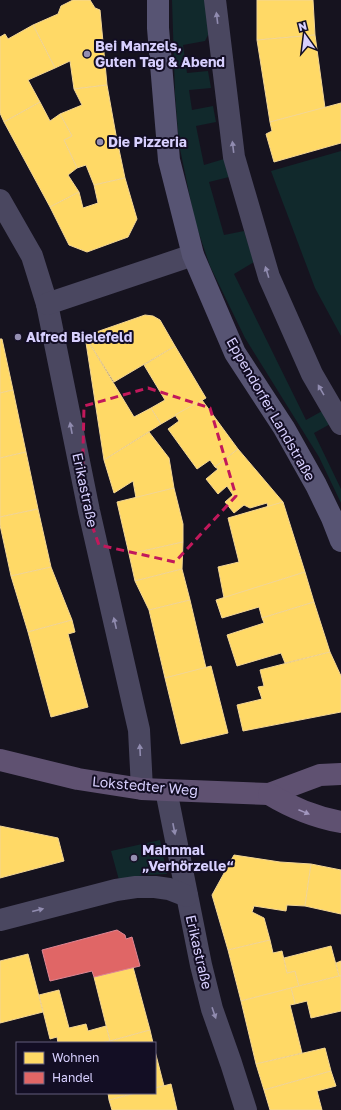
<svg xmlns="http://www.w3.org/2000/svg" width="341" height="1110" font-family="'Golos Text',sans-serif">
  <rect width="100%" height="100%" fill="#16131f"/>
  <!-- green -->
  <g fill="#11292c">
    <path d="M172 0H205L209 33 205 41 183 45 187 73 208 71 211 88 189 90 192 110 213 106 216 122 196 126 204 165 224 159 229 177 209 182 224 235 244 231 254 262 234 274 306 420 324 410 332 423 314 433 341 489V503L319 457 245 338 210 266 195 222 179 144 175 94Z"/>
    <path d="M341 151V336L315 288 271 171Z"/>
    <path d="M160 840 167 874 144 875 119 880 111 851Z"/>
  </g>
  <!-- homes -->
  <g fill="#ffd966" stroke="#f3d694">
    <path d="M73 0H90L95 8 100 10 107 85 74 89 70 61 55 68 33 25 58 14 61 6Z"/>
    <path d="M257 0H313L315 35 257 40Z"/>
    <path d="M33 25 55 68 28 80 40 102 4 122 0 113V37L5 34 8 39Z"/>
    <path d="M315 35 325 108 270 122 257 40Z"/>
    <path d="M107 85 116 135 125 178 94 185 86 165 77 168 64 140 72 136 60 114 82 105 74 89Z"/>
    <path d="M40 102 50 121 60 114 72 136 64 140 77 168 68 175 79 192 50 207 4 122Z"/>
    <path d="M341 103V143L274 162 266 134 272 131 270 122Z"/>
    <path d="M125 178 137 219 128 237 87 252 69 245 50 207 79 192 83 208 98 203 94 185Z"/>
    <path d="M145 315 153 316 160 320 175 346 114 382 85 336Z"/>
    <path d="M85 336 134 417 151 408 161 424 104 460Z"/>
    <path d="M0 339H2L13 390 0 393Z"/>
    <path d="M175 346 206 398 161 424 151 408 165 400 144 365Z"/>
    <path d="M13 390 26 452 0 458V393Z"/>
    <path d="M202 400 238 449 215 467 210 460 197 469 168 429 179 421 175 415Z"/>
    <path d="M149 432 169 458 174 488 136 498 133 481 114 493 104 460Z"/>
    <path d="M238 449 283 502 268 507 267 503 250 508 244 505 234 513 225 502 233 495 227 486 218 494 206 479 218 469 215 467Z"/>
    <path d="M26 452 38 509 0 517V458Z"/>
    <path d="M174 488 183 524V542L129 554 117 502Z"/>
    <path d="M283 502 305 572 224 598 218 567 239 562 228 518Z"/>
    <path d="M38 509 51 567 11 576 0 525V517Z"/>
    <path d="M183 542 182 569 135 581 129 554Z"/>
    <path d="M51 567 72 620 28 632 11 576Z"/>
    <path d="M182 569 190 600 149 610 135 581Z"/>
    <path d="M305 572 314 602 262 618 259 607 222 618 216 600Z"/>
    <path d="M190 600 206 668 165 678 149 610Z"/>
    <path d="M314 602 330 652 285 663 281 653 237 666 227 635 264 623 262 618Z"/>
    <path d="M72 620 75 632 68 634 88 707 51 717 28 632Z"/>
    <path d="M330 652 341 676V712L243 731 237 705 262 699 258 687 264 686 260 670Z"/>
    <path d="M211 666 228 733 181 744 165 678Z"/>
    <path d="M0 826 58 838 64 861 0 878Z"/>
    <path d="M234 855 280 862 311 864 305 906 287 905 286 911 254 906 252 912 264 918 270 940 228 950 212 895Z"/>
    <path d="M311 864 341 870V914L305 906Z"/>
    <path d="M270 940 273 953 282 951 287 973 295 971 299 986 241 1001 228 950Z"/>
    <path d="M331 946 339 976 299 986 295 971 287 973 284 958Z"/>
    <path d="M28 954 43 1012 0 1023V961Z"/>
    <path d="M341 961V976H339L336 963Z"/>
    <path d="M133 967 150 1030 110 1041 94 977Z"/>
    <path d="M339 976H341V1011L311 1018 307 1001 295 1004 291 988Z"/>
    <path d="M291 988 295 1004 290 1005 302 1053 256 1064 241 1001Z"/>
    <path d="M59 990 69 1028 86 1024 88 1031 106 1026 110 1041 101 1043H58L57 1037 50 1039 39 995Z"/>
    <path d="M150 1030 153 1043H101L110 1041Z"/>
    <path d="M325 1048 331 1071 264 1090 256 1064Z"/>
    <path d="M155 1051 164 1086 155 1088Z"/>
    <path d="M331 1071 336 1086 317 1091 322 1110H270L264 1090Z"/>
    <path d="M171 1084 177 1110H112L109 1100 135 1093H155V1088Z"/>
    <path d="M108 1093H135L109 1100Z"/>
  </g>
  <!-- shops -->
  <path fill="#e06666" stroke="#de8694" d="M117 930 125 935 126 939 132 937 140 966 94 977 92 971 50 981 42 950Z"/>
  <g fill="none" stroke-linecap="round" stroke-linejoin="round">
    <!-- street -->
    <g stroke="#4a4760" stroke-width="22">
      <path d="M215 0 234 157 269 277 312 374 341 424"/>
      <path d="M0 200 32 256 47 304 89 511 139 730 142 789"/>
      <path d="M47 304 193 255"/>
      <path d="M166 790 201 965 212 1009 231 1063 246 1110"/>
      <path d="M0 920 116 890 136 887H155L169 889 187 896"/>
    </g>
    <!-- secondary -->
    <path stroke="#575473" stroke-width="22" d="M158 0V28L169 160 193 255 235 353 284 428 316 485 332 518 341 541"/>
    <!-- primary -->
    <g stroke="#5f5171" stroke-width="22">
      <path d="M0 760 78 779 142 789 166 790 269 794 320 775 341 774"/>
      <path d="M269 794C292 808 314 817 341 822"/>
    </g>
  </g>
  <!-- one-way arrows -->
  <defs><path id="oneway-solid" d="M-6-.8H1V-3.2L6.5 0L1 3.2V.8H-6Z"/></defs>
  <g fill="#918cb0">
    <use href="#oneway-solid" transform="translate(217 18) rotate(-97)"/>
    <use href="#oneway-solid" transform="translate(233 147) rotate(-97)"/>
    <use href="#oneway-solid" transform="translate(267 272) rotate(-107)"/>
    <use href="#oneway-solid" transform="translate(321 390) rotate(-120)"/>
    <use href="#oneway-solid" transform="translate(71 428) rotate(-101)"/>
    <use href="#oneway-solid" transform="translate(115 623) rotate(-103)"/>
    <use href="#oneway-solid" transform="translate(140 750) rotate(-93)"/>
    <use href="#oneway-solid" transform="translate(174 829) rotate(79)"/>
    <use href="#oneway-solid" transform="translate(38 910) rotate(-14)"/>
    <use href="#oneway-solid" transform="translate(214 1013) rotate(71)"/>
  </g>
  <use fill="#a297bf" href="#oneway-solid" transform="translate(304 812) rotate(22)"/>
  <!-- marked area -->
  <path fill="none" stroke="#c2185b" stroke-width="3" stroke-dasharray="8 5" stroke-linejoin="round" d="M148 388 210 408 236 496 175 562 99 545 82 497 84 406Z"/>
  <!-- markers -->
  <g fill="#948eb1" stroke="#130e24" stroke-width="1.5">
    <circle cx="87" cy="54" r="4"/>
    <circle cx="100" cy="142" r="4"/>
    <circle cx="18" cy="337" r="4"/>
    <circle cx="134" cy="858" r="4"/>
  </g>
  <g text-anchor="middle" stroke-width="4" stroke-linejoin="round" paint-order="stroke">
    <!-- poi labels -->
    <g font-size="14" font-weight="bold" fill="#d8d0ff" stroke="#130e24" text-anchor="start">
      <text x="95" y="51">Bei Manzels,<tspan x="95" dy="16">Guten Tag &amp; Abend</tspan></text>
      <text x="108" y="147">Die Pizzeria</text>
      <text x="26" y="342">Alfred Bielefeld</text>
      <text x="142" y="855">Mahnmal<tspan x="142" dy="16">„Verhörzelle“</tspan></text>
    </g>
    <!-- street labels -->
    <g font-size="14" fill="#d8d0ff" stroke="#130e24">
      <text transform="translate(271 409) rotate(60)" y="5">Eppendorfer Landstraße</text>
      <text transform="translate(85 490) rotate(78)" y="5">Erikastraße</text>
      <text transform="translate(145 786) rotate(5)" y="5">Lokstedter Weg</text>
      <text transform="translate(199 952) rotate(77)" y="5">Erikastraße</text>
    </g>
  </g>
  <!-- legend -->
  <rect x="16" y="1042" width="140" height="52" fill="#130e24" stroke="#625c7c"/>
  <rect x="24" y="1052" width="20" height="12" fill="#ffd966" stroke="#625c7c"/>
  <text x="52" y="1062" font-size="12" fill="#d8d0ff">Wohnen</text>
  <rect x="24" y="1072" width="20" height="12" fill="#e06666" stroke="#625c7c"/>
  <text x="52" y="1082" font-size="12" fill="#d8d0ff">Handel</text>
  <!-- north arrow -->
  <g transform="translate(305 36) rotate(346)" stroke="#130e24" stroke-width="3" paint-order="stroke">
  <path d="M0-3L7 15L0 10L-7 15Z" fill="#d8d0ff"/>
  <text y="-6" font-size="11" font-weight="bold" text-anchor="middle" fill="#d8d0ff">N</text>
  </g>
</svg>
